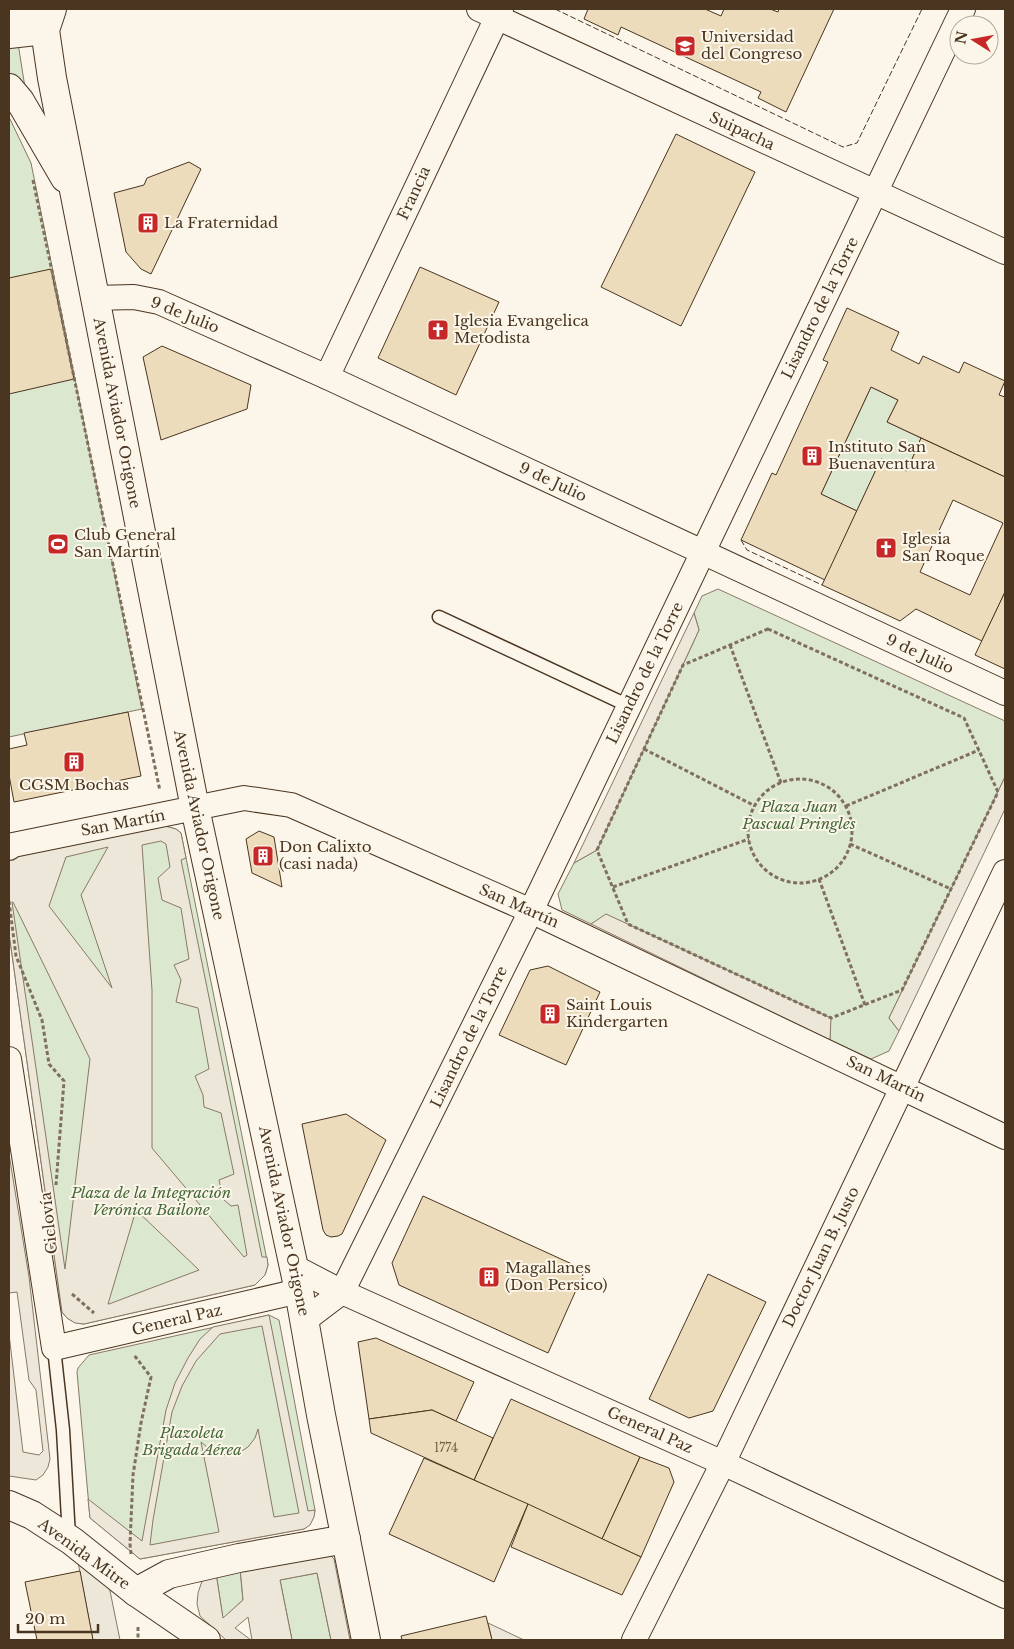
<svg xmlns="http://www.w3.org/2000/svg" width="1014" height="1649" font-family="'Libre Baskerville',serif">
  <rect width="100%" height="100%" fill="#fbf6e9"/>
  <!-- green -->
  <g fill="#dce7d0" stroke="#887966">
    <path d="M9 42 18 43 26 94 9 77Z"/>
    <path d="M9 117 31 163 142 709 9 737Z"/>
    <path d="M871 387 898 400 887 422 921 438 907 471 881 459 857 511 821 494Z"/>
    <path d="M718 589 1005 721V777L889 1018 899 1031 889 1051 871 1059 830 1040V1018L607 915 591 924 562 910 558 894 574 863 597 850 699 630 694 613 702 596Z"/>
    <path d="M165 826 176 829 181 833 268 1265 265 1275 255 1285 84 1324C73 1323 68 1320 62 1312L9 933V860Z"/>
    <path d="M269 1315 279 1320 315 1510C314 1519 311 1524 304 1529L140 1559 90 1518 77 1372 78 1368 89 1355Z"/>
    <path d="M240 1568 243 1600 223 1619 216 1573Z"/>
    <path d="M317 1573 331 1640H292L280 1580Z"/>
  </g>
  <!-- parking -->
  <g fill="#ede7d9" stroke="#887966" fill-rule="evenodd">
    <path d="M694 613 699 630 597 850 574 863Z"/>
    <path d="M1005 777V809L899 1031 889 1018Z"/>
    <path d="M165 826 176 829 181 833 186 858 181 860 262 1257H267L268 1265 265 1275 255 1285 84 1324 75 1323 67 1318 62 1312 9 933V860L15 855ZM161 841 166 844 170 867 158 878 162 900 181 908 189 959 174 965 181 980 176 1002 198 1008 209 1069 195 1076 203 1095 204 1107 221 1113 234 1174 219 1180 223 1199 231 1206 238 1205 247 1255 244 1257 152 1148V990L142 845ZM108 847 81 895 112 988 49 906 66 857ZM13 902 90 1059 65 1269 12 902ZM136 1210 199 1270 109 1304H108Z"/>
    <path d="M606 914 831 1018 830 1040 591 924Z"/>
    <path d="M9 1154 29 1277 50 1459 48 1467 43 1475 36 1480 9 1476V1334L23 1452 39 1455 43 1451 36 1390 29 1380 17 1292 9 1293Z"/>
    <path d="M269 1315 308 1511 315 1510 314 1517 310 1525 304 1529 140 1559 90 1518 88 1499 142 1541 166 1410 175 1383 188 1358 200 1339 213 1327ZM262 1326 299 1513 274 1517 258 1429 255 1438 248 1447 239 1453 229 1455 218 1454 209 1449 201 1442 219 1532 150 1545 153 1520 172 1412 182 1386 196 1361 220 1334Z"/>
    <path d="M328 1553 334 1559 350 1640H331L317 1573 280 1580 292 1640H252L248 1617 235 1628 251 1640H226L200 1616 197 1604 198 1593 202 1581 216 1573 223 1618 243 1600 240 1568Z"/>
    <path d="M77 1557 109 1586 120 1640H93Z"/>
    <path d="M488 1623 524 1640H492Z"/>
  </g>
  <!-- building -->
  <g fill="#ecdcbc" stroke="#4a3520" fill-rule="evenodd">
    <path d="M588 9H705L721 16 724 9H770L778 12 779 9H834L786 112 758 98 761 92 621 27 618 35 584 19Z"/>
    <path d="M676 134 755 172 681 326 601 287Z"/>
    <path d="M189 162 201 169 151 274 141 269 126 252 114 193 144 185 147 178Z"/>
    <path d="M420 267 499 302 456 395 378 358Z"/>
    <path d="M51 269 74 379 9 394V278Z"/>
    <path d="M847 308 899 332 891 350 919 364 923 356 959 373 964 362 1005 381 999 395 1005 397V477L887 422 898 400 871 387 821 494 857 511 825 580 741 540 772 473 776 475 828 362 823 360Z"/>
    <path d="M162 346 251 385 247 409 161 440 143 357Z"/>
    <path d="M921 438 1005 477V592L982 641 916 609 900 621 822 585 881 459 907 471ZM953 500 1003 523 970 595 920 572Z"/>
    <path d="M1005 592V669L975 655Z"/>
    <path d="M128 712 141 776 14 802 9 775V749L27 745 24 733Z"/>
    <path d="M259 831 274 837 282 887 252 873 246 839Z"/>
    <path d="M548 966 600 992 566 1065 499 1035 530 970Z"/>
    <path d="M346 1114 386 1140 342 1234 338 1236 331 1237 326 1235 323 1230 302 1124Z"/>
    <path d="M423 1196 585 1270 548 1353 399 1285 392 1263Z"/>
    <path d="M708 1274 766 1302 713 1411 689 1418 649 1399Z"/>
    <path d="M376 1338 474 1382 456 1421 432 1410 369 1419 358 1342Z"/>
    <path d="M511 1399 640 1457 602 1539 474 1480Z"/>
    <path d="M432 1410 493 1438 474 1480 371 1433 369 1419Z"/>
    <path d="M640 1457 669 1468 674 1482 641 1557 602 1539Z"/>
    <path d="M424 1458 528 1504 494 1582 389 1534Z"/>
    <path d="M528 1504 641 1557 622 1595 511 1547Z"/>
    <path d="M80 1571 93 1640H37L25 1582Z"/>
    <path d="M486 1616 492 1640H402L401 1636Z"/>
  </g>
  <g fill="none" stroke-linecap="round" stroke-linejoin="round">
    <!-- service casing -->
    <g stroke="#4a3520" stroke-width="15">
      <g id="service">
        <path d="M439 617 629 706"/>
        <path d="M54 1348 63 1430 69 1537"/>
      </g>
    </g>
    <!-- minor casing -->
    <g stroke="#4a3520" stroke-width="26">
      <g id="minor">
        <path d="M479 9 1005 252"/>
        <path d="M94 298 134 297 159 302 327 377 1005 693"/>
        <path d="M327 377 501 9"/>
        <path d="M9 848 13 845 244 798 291 805 531 911 1005 1137"/>
        <path d="M9 1059 54 1348 299 1291"/>
        <path d="M294 1267 342 1292 723 1463 1005 1596"/>
        <path d="M305 1320 342 1292 531 911 963 9"/>
        <path d="M634 1640 723 1463 1005 872"/>
      </g>
    </g>
    <!-- secondary casing -->
    <g stroke="#4a3520" stroke-width="30">
      <g id="secondary">
        <path d="M13 9 45 30"/>
        <path d="M9 34 45 30"/>
        <path d="M9 1505 32 1515 72 1541 136 1592 206 1640"/>
        <path d="M136 1592 169 1574 239 1558 346 1539"/>
      </g>
    </g>
    <!-- primary casing -->
    <g stroke="#4a3520" stroke-width="30">
      <g id="primary">
        <path d="M52 9 45 30 52 78 195 808 299 1291 321 1415 366 1640"/>
        <path d="M9 88 20 101 65 178"/>
      </g>
    </g>
    <!-- path -->
    <g stroke="#7f6f5c" stroke-width="3" stroke-dasharray="4 2.5" stroke-linecap="butt">
      <path d="M33 180 160 791"/>
      <path d="M768 629 964 718 998 792 902 990 831 1018 628 924 597 850 683 665Z"/>
      <path d="M730 645 781 783"/>
      <path d="M644 749 755 806"/>
      <circle cx="800" cy="831" r="52"/>
      <path d="M846 806 979 750"/>
      <path d="M850 844 951 889"/>
      <path d="M819 879 865 1005"/>
      <path d="M613 887 749 839"/>
      <path d="M9 901 16 956 42 1020 49 1064 64 1081 56 1185"/>
      <path d="M72 1294 94 1313"/>
      <path d="M131 1554 130 1544 133 1475 141 1423 151 1377 134 1355"/>
      <path d="M138 1627V1640"/>
    </g>
    <!-- service -->
    <use href="#service" stroke="#fbf6e9" stroke-width="12"/>
    <!-- minor -->
    <use href="#minor" stroke="#fbf6e9" stroke-width="24"/>
    <!-- secondary -->
    <use href="#secondary" stroke="#fbf6e9" stroke-width="28"/>
    <!-- primary -->
    <use href="#primary" stroke="#fbf6e9" stroke-width="28"/>
    <!-- fence -->
    <g stroke="#4a3520" stroke-width="1" stroke-dasharray="6 2.5" stroke-linecap="butt">
      <path d="M555 9 843 147 857 143 922 9"/>
      <path d="M741 540 747 550 822 585"/>
    </g>
  </g>
  <!-- icons -->
  <defs>
    <g id="university-square" transform="scale(1.125)"><rect x="-9" y="-9" width="18" height="18" rx="4" fill="#c62828" stroke="#fbf6e9"/><path d="M0-5L7-2L0 1L-7-2ZM-4 1L0 2.5L4 1V4Q0 6-4 4Z" fill="#fff"/></g>
    <g id="building-square" transform="scale(1.125)"><rect x="-9" y="-9" width="18" height="18" rx="4" fill="#c62828" stroke="#fbf6e9"/><path d="M-4-6H4V6H1V3H-1V6H-4ZM-2.5-4.3h1.7v1.8h-1.7ZM.8-4.3h1.7v1.8H.8ZM-2.5-1h1.7V.8h-1.7ZM.8-1h1.7V.8H.8Z" fill="#fff"/></g>
    <g id="church-square" transform="scale(1.125)"><rect x="-9" y="-9" width="18" height="18" rx="4" fill="#c62828" stroke="#fbf6e9"/><path d="M-1.2-6h2.4v3.5h3.3v2.4h-3.3V6h-2.4V-.1h-3.3v-2.4h3.3Z" fill="#fff"/></g>
    <g id="stadium-square" transform="scale(1.125)"><rect x="-9" y="-9" width="18" height="18" rx="4" fill="#c62828" stroke="#fbf6e9"/><path d="M0-5a6.5 5 0 1 0 0 10a6.5 5 0 1 0 0-10ZM-3.5-1.8h7v3.6h-7Z" fill="#fff"/></g>
  </defs>
  <g fill-rule="evenodd">
    <use href="#university-square" x="685" y="46"/>
    <use href="#building-square" x="148" y="223"/>
    <use href="#church-square" x="438" y="330"/>
    <use href="#building-square" x="812" y="456"/>
    <use href="#stadium-square" x="58" y="544"/>
    <use href="#church-square" x="886" y="548"/>
    <use href="#building-square" x="74" y="762"/>
    <use href="#building-square" x="263" y="856"/>
    <use href="#building-square" x="550" y="1014"/>
    <use href="#building-square" x="489" y="1277"/>
  </g>
  <g text-anchor="middle" stroke-width="4" stroke-linejoin="round" paint-order="stroke">
    <!-- number labels -->
    <g font-size="12" fill="#725f47">
      <text x="446" y="1452">1774</text>
    </g>
    <!-- poi labels -->
    <g font-size="15" fill="#4a3520" stroke="#fbf6e9" text-anchor="start">
      <text x="701" y="42">Universidad<tspan x="701" dy="17">del Congreso</tspan></text>
      <text x="164" y="228">La Fraternidad</text>
      <text x="454" y="326">Iglesia Evangelica<tspan x="454" dy="17">Metodista</tspan></text>
      <text x="828" y="452">Instituto San<tspan x="828" dy="17">Buenaventura</tspan></text>
      <text x="74" y="540">Club General<tspan x="74" dy="17">San Martín</tspan></text>
      <text x="902" y="544">Iglesia<tspan x="902" dy="17">San Roque</tspan></text>
      <text x="74" y="790" text-anchor="middle">CGSM Bochas</text>
      <text x="279" y="852">Don Calixto<tspan x="279" dy="17">(casi nada)</tspan></text>
      <text x="566" y="1010">Saint Louis<tspan x="566" dy="17">Kindergarten</tspan></text>
      <text x="505" y="1273">Magallanes<tspan x="505" dy="17">(Don Persico)</tspan></text>
    </g>
    <!-- street labels -->
    <g font-size="15" fill="#4a3520" stroke="#fbf6e9">
      <text transform="translate(742 131) rotate(25)" y="5">Suipacha</text>
      <text transform="translate(414 193) rotate(-65)" y="5">Francia</text>
      <text transform="translate(820 308) rotate(-64)" y="5">Lisandro de la Torre</text>
      <text transform="translate(185 315) rotate(22)" y="5">9 de Julio</text>
      <text transform="translate(117 413) rotate(79)" y="5">Avenida Aviador Origone</text>
      <text transform="translate(553 482) rotate(25)" y="5">9 de Julio</text>
      <text transform="translate(920 654) rotate(25)" y="5">9 de Julio</text>
      <text transform="translate(645 673) rotate(-64)" y="5">Lisandro de la Torre</text>
      <text transform="translate(123 823) rotate(-11)" y="5">San Martín</text>
      <text transform="translate(199 825) rotate(78)" y="5">Avenida Aviador Origone</text>
      <text transform="translate(519 906) rotate(24)" y="5">San Martín</text>
      <text transform="translate(469 1037) rotate(-64)" y="5">Lisandro de la Torre</text>
      <text transform="translate(886 1079) rotate(26)" y="5">San Martín</text>
      <text transform="translate(284 1221) rotate(78)" y="5">Avenida Aviador Origone</text>
      <text transform="translate(49 1223) rotate(-96)" y="5">Ciclovía</text>
      <text transform="translate(821 1257) rotate(-64)" y="5">Doctor Juan B. Justo</text>
      <text transform="translate(177 1320) rotate(-13)" y="5">General Paz</text>
      <text transform="translate(650 1430) rotate(24)" y="5">General Paz</text>
      <text transform="translate(84 1554) rotate(36)" y="5">Avenida Mitre</text>
    </g>
    <!-- park labels -->
    <g font-size="15" font-style="italic" fill="#436837" stroke="#fbf6e9">
      <text x="799" y="812">Plaza Juan<tspan x="799" dy="17">Pascual Pringles</tspan></text>
      <text x="151" y="1198">Plaza de la Integración<tspan x="151" dy="17">Verónica Bailone</tspan></text>
      <text x="192" y="1438">Plazoleta<tspan x="192" dy="17">Brigada Aérea</tspan></text>
    </g>
  </g>
  <!-- border -->
  <rect width="1014" height="1649" fill="none" stroke="#4a3520" stroke-width="20"/>
  <!-- north arrow -->
  <g transform="translate(974 40) rotate(281)"><circle r="24" fill="#fbf6e9" stroke="#b4a999"/>
  <path d="M0-4L9 19L0 12L-9 19Z" fill="#c62828"/>
  <text y="-8" font-size="14" font-weight="bold" text-anchor="middle" fill="#4a3520">N</text>
  </g>
  <!-- scale -->
  <path d="M18 1624v8h80v-8" fill="none" stroke="#4a3520" stroke-width="2.5"/>
  <text x="25" y="1624" font-size="15" fill="#4a3520" stroke="#fbf6e9" stroke-width="4" paint-order="stroke">20 m</text>
</svg>
